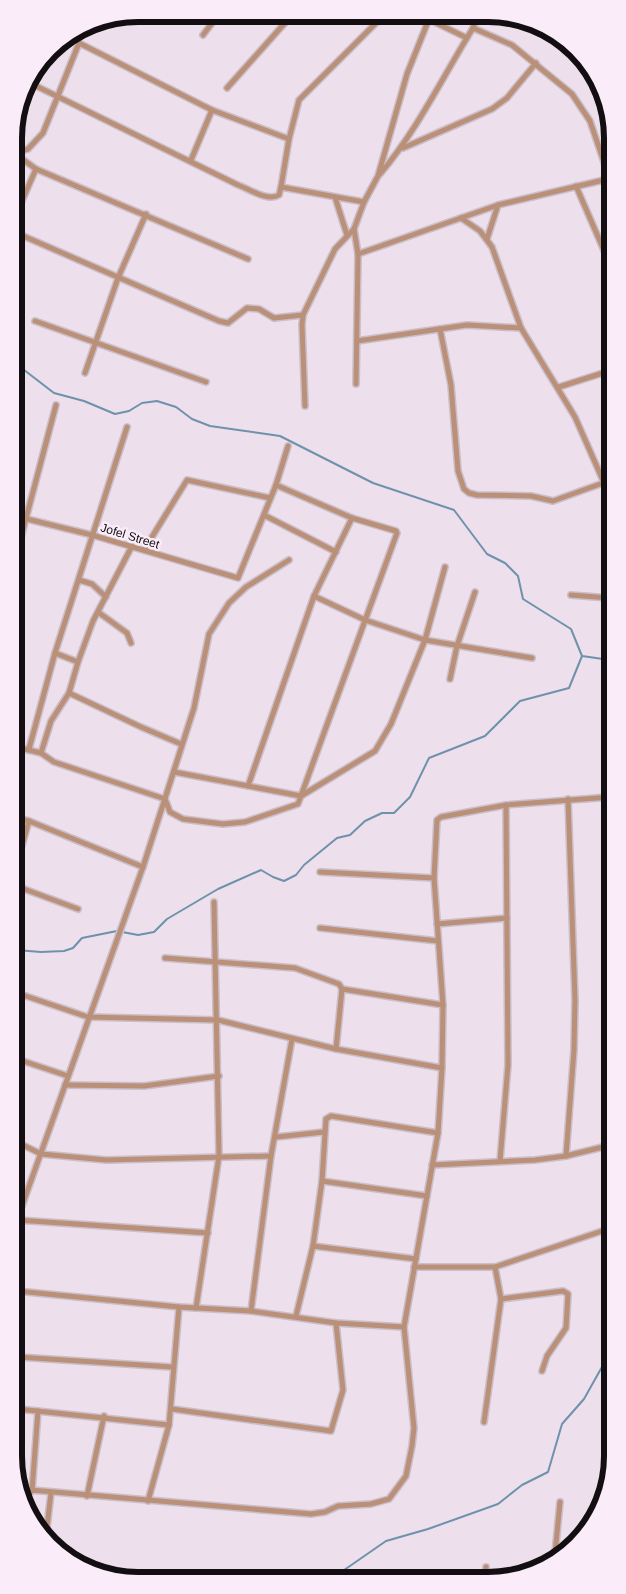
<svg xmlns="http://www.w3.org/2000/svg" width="626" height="1594" font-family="Arial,sans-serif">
  <rect width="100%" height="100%" fill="#eddfec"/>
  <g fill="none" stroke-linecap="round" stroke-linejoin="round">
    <!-- stream -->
    <g stroke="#6e92ac" stroke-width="2">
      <path d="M15 363 54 393 84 401 115 414 129 411 142 403 157 401 176 407 192 419 210 426 280 436 373 483 454 510 487 554 505 563 518 576 523 599 571 629 582 656 569 688 520 701 485 736 429 758 410 797 394 813H382L365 821 350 835 337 838 304 865 296 875 284 881 273 877 261 870 218 889 167 919 154 932 138 935 117 931 82 938 73 948 64 951 41 952 16 950"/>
      <path d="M582 656 610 660"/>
      <path d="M334 1577 386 1541 428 1529 498 1504 522 1485 548 1472 562 1424 584 1399 612 1349"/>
    </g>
    <!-- street casing -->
    <g stroke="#cabec9" stroke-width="8">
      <g id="street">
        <path d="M195 14 214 19"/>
        <path d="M422 16 467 38"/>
        <path d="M473 28 512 45 572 94 590 121 608 174"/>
        <path d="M203 35 219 14"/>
        <path d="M79 43 212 110 289 139"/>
        <path d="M28 82 238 185C249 189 268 202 279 195L281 187 289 139 299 100 384 15"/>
        <path d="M227 88 292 15"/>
        <path d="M403 148 492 109 507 98 536 63"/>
        <path d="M14 153 36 169 248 259"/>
        <path d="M15 153 28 149 43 133 79 43 73 35"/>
        <path d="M191 160 212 110"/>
        <path d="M380 174C418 129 442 78 473 28L477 16"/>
        <path d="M576 186 609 262"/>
        <path d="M281 187 364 202"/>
        <path d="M335 197 347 235"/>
        <path d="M461 218 480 231 492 247 521 328"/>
        <path d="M14 219 36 169"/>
        <path d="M14 232 219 321 228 323 247 308 259 309 274 318 303 315"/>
        <path d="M487 239 498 205"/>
        <path d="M358 254 498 205 608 179"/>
        <path d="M35 321 206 382"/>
        <path d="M440 329 451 385 458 471 464 489 469 493 477 495 531 496 553 501 603 483"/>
        <path d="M357 341 467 325 521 328 575 417 609 494"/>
        <path d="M85 373 118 278 146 214"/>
        <path d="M356 384 358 254 354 229 364 202 378 176 407 74 429 19"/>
        <path d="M559 387 609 371"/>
        <path d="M305 406 302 325 303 315 335 249 354 229"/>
        <path d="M264 515 336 552"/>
        <path d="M15 516 92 535 238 578 276 485 288 446"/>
        <path d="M144 550 187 480 270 498"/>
        <path d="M15 560 56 405"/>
        <path d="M79 580 92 584 106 597"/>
        <path d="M571 595 609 598"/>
        <path d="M314 596 365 620 425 640 532 658"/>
        <path d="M98 612 127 633 131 643"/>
        <path d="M55 653 78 662 69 693"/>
        <path d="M78 662 93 621 132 546"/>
        <path d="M450 679 457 646 475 592"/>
        <path d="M16 747 41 753 54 762 165 799 170 812 183 819 223 824 245 822 298 804 397 533 396 531 352 518 276 485"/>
        <path d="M29 749 55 653 127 427"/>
        <path d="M41 753 51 721 69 693 141 727 181 744"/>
        <path d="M174 772 301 796 375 751 391 724 425 640 445 567"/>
        <path d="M248 786 314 596 352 518"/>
        <path d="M16 818 29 821 143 867"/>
        <path d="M16 866 29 821"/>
        <path d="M320 872 434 878"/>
        <path d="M16 886 78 909"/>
        <path d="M437 924 507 918"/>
        <path d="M320 928 438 941"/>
        <path d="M165 958 295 968 339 984 342 989 336 1049"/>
        <path d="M342 989 443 1005"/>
        <path d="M17 993 88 1017 218 1020 336 1049 442 1068"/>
        <path d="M17 1059 68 1076"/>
        <path d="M65 1085 144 1086 219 1076"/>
        <path d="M276 1137 324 1132"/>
        <path d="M17 1142 41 1154 106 1160 271 1156"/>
        <path d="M566 1156 574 1050 575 1000 568 799"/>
        <path d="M500 1161 508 1065 506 805"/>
        <path d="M432 1165 535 1160 566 1156 611 1145"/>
        <path d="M322 1181 427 1196"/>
        <path d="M17 1220 143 867 194 708 209 634 229 603 246 587 289 560"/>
        <path d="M17 1220 208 1233"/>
        <path d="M313 1246 416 1259"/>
        <path d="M414 1267H495L611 1228"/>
        <path d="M17 1291 179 1307 251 1311 336 1323 404 1327"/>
        <path d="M501 1299 563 1291 568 1294 566 1328 547 1356 542 1371"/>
        <path d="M196 1308 219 1156 214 902"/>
        <path d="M251 1311 271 1156 292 1039"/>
        <path d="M296 1316 313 1246 322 1181 326 1119 331 1116 438 1133"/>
        <path d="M18 1357 172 1367"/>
        <path d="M18 1409 169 1425"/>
        <path d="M172 1409 331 1431 343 1390 336 1323"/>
        <path d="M484 1422 501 1299 495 1267"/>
        <path d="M19 1489 311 1514 325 1512 338 1506 371 1504 389 1499 406 1476 412 1446 414 1428 404 1327 438 1133 442 1068 443 1005 434 878 437 820 441 817 506 805 610 797"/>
        <path d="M32 1491 38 1411"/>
        <path d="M87 1496 104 1416"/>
        <path d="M148 1501 169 1425 179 1307"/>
        <path d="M46 1536 51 1493"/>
        <path d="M555 1554 560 1502"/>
        <path d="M485 1576 486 1567"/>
      </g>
    </g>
    <!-- street -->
    <use href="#street" stroke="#ba9079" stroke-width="5"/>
  </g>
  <g text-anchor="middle" stroke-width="5" stroke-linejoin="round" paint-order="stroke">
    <!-- street labels -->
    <g font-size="12" fill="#130e12" stroke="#faecf9">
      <text transform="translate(130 536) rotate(17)" y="4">Jofel Street</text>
    </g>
  </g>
  <!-- crop -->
  <path d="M0 0H626V1594H0ZM138 22H488A116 116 0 0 1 604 138V1456A116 116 0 0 1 488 1572H138A116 116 0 0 1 22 1456V138A116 116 0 0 1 138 22Z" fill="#faecf9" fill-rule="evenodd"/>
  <path fill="none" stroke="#130e12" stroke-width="6" d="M138 22H488A116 116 0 0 1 604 138V1456A116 116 0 0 1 488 1572H138A116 116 0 0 1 22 1456V138A116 116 0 0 1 138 22Z"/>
</svg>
